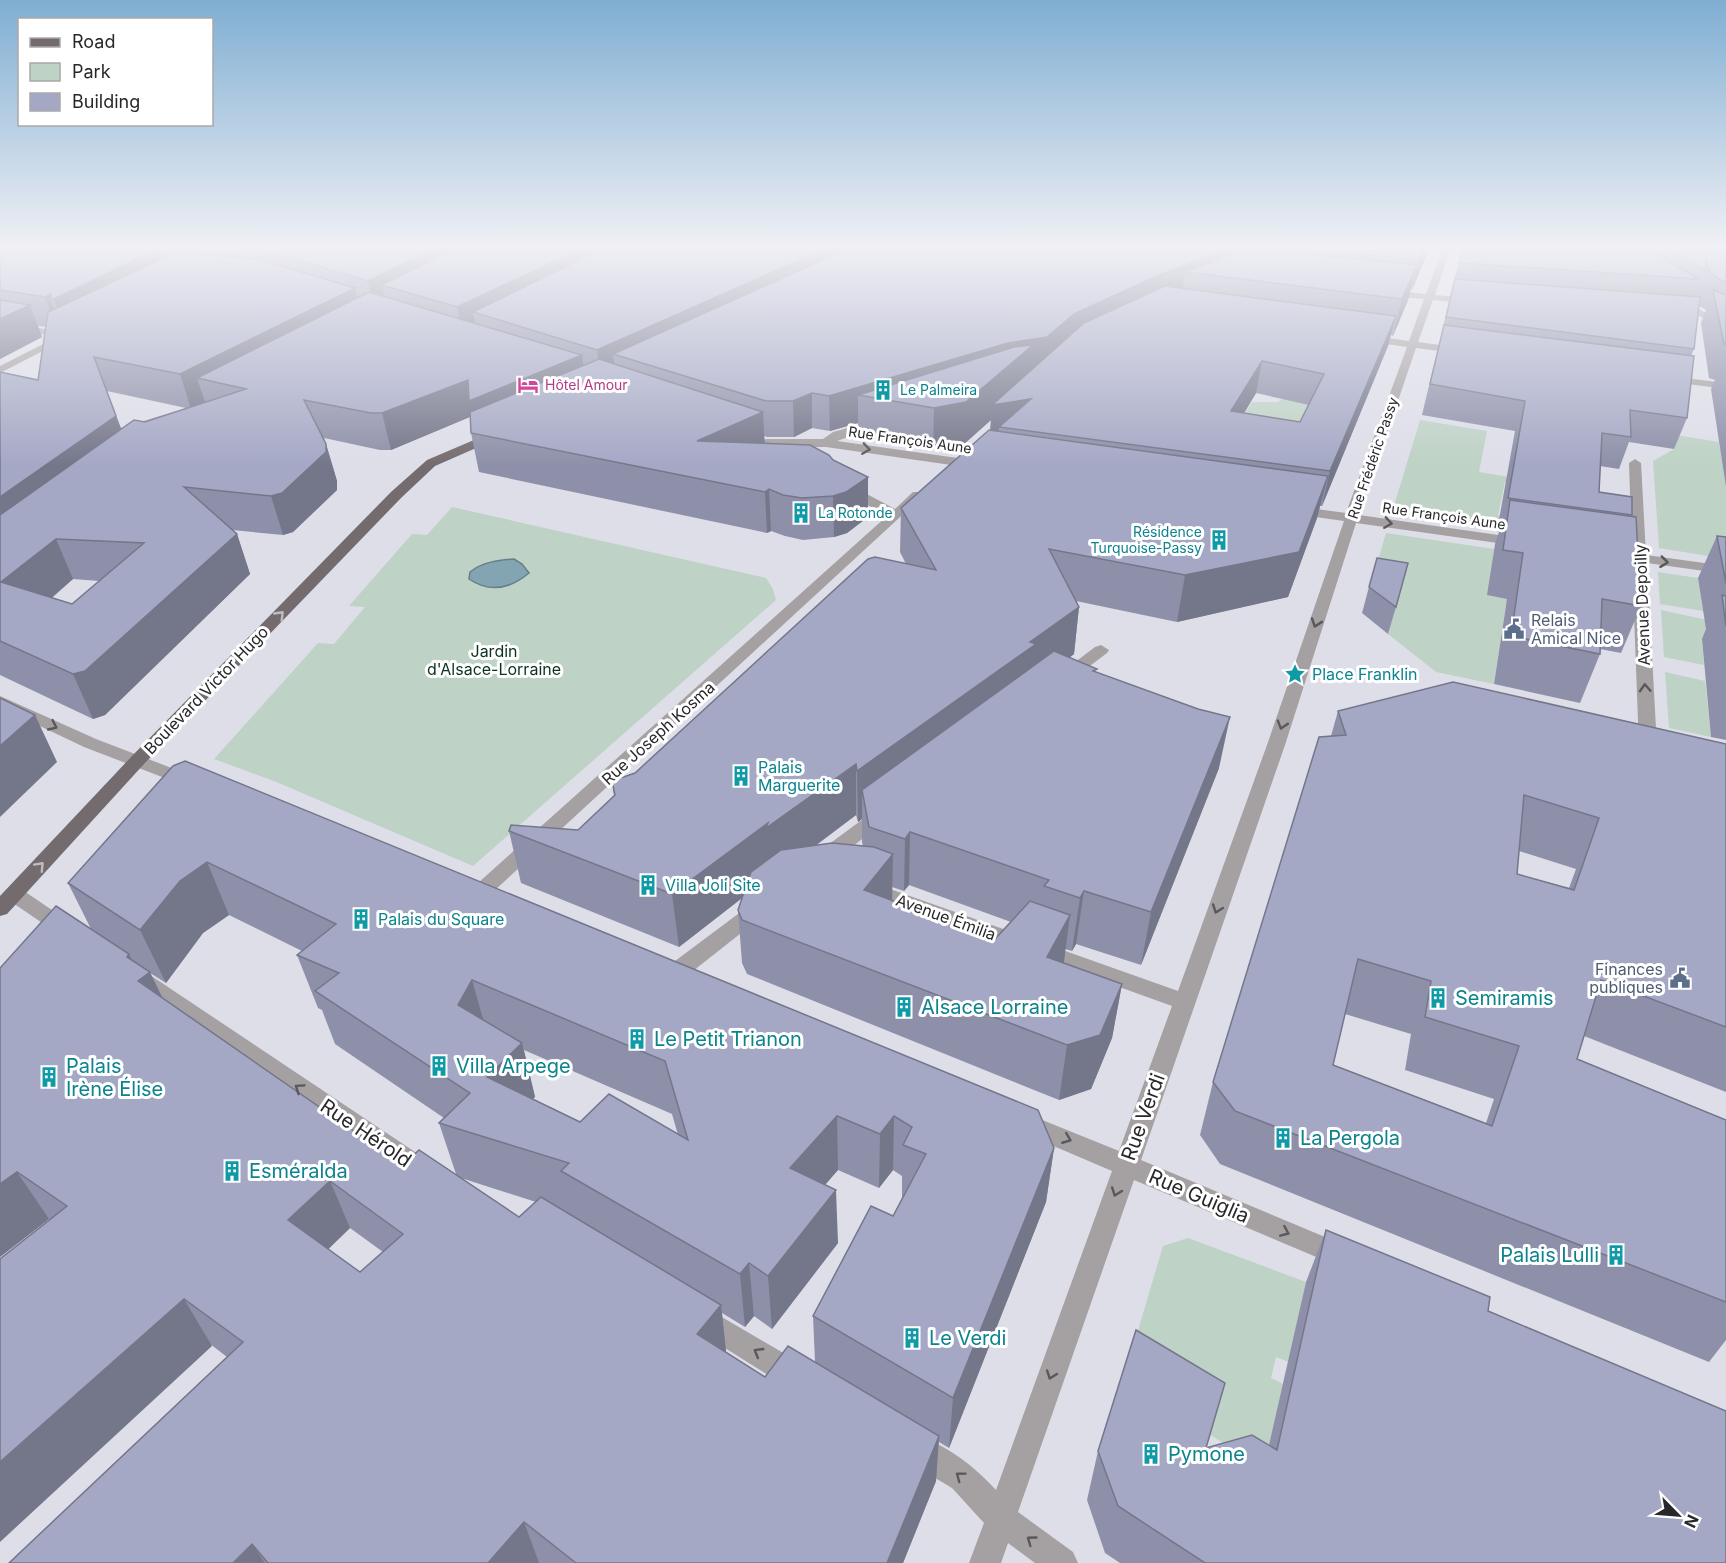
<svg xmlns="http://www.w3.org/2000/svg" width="1726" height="1563" font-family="Inter,sans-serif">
  <rect width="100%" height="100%" fill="#dedee9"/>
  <!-- green -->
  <g fill="#bed2c5" fill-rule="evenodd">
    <path d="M1288 394 1319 402 1295 451 1240 420 1252 402H1278Z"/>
    <path d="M1420 420 1487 431 1479 472 1619 495V531L1603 540 1403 514 1393 509ZM1505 482H1507L1574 528 1498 515Z"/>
    <path d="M1676 435 1719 442 1726 487V559L1659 548 1653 461 1674 449Z"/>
    <path d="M452 507 766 578 773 589 776 600 473 866 274 781 214 759 318 643 334 644 365 607 349 606 412 534 427 535Z"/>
    <path d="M1386 533 1494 549 1488 595 1583 613 1506 604 1494 684 1436 672 1388 634 1400 589 1373 578Z"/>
    <path d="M1658 572 1698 578 1703 611 1660 604Z"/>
    <path d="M1661 610 1726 624 1702 639 1704 665 1664 657Z"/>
    <path d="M1665 672 1705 681 1711 737 1669 728Z"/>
    <path d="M1188 1238 1306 1282 1289 1362 1276 1357 1271 1378 1283 1384 1264 1468 1123 1381 1163 1246Z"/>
  </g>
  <!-- water -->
  <path fill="#83a4b2" stroke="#687f8a" stroke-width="1.5" d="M514 559 522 564 529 573C511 588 491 594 469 579L470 572C482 562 499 560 514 559Z"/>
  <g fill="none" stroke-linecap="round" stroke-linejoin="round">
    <!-- minor -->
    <g fill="#a5a0a1" fill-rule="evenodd">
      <path d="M1443 247H1451L1435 295 1473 298 1478 301 1473 304 1433 300 1418 342 1462 348 1467 351 1462 354 1416 348 1359 515 1519 538 1526 542 1519 546 1356 523 1285 745 1141 1160 1349 1247 1353 1255 1349 1263 1340 1267 1134 1180 1018 1512 1073 1552 1078 1563H1035L1008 1543 1001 1563H969L984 1523 952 1488 907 1461 903 1450 907 1439 918 1435C950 1448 973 1465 996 1490L1112 1171 1016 1130 1013 1123 1016 1116 1025 1113 1119 1151 1172 1006 862 894 859 889 862 884 869 882 876 884 1178 991 1267 745 1344 521 1294 514 1287 510 1294 506 1346 513 1407 347 1365 341 1360 338 1365 335 1409 341 1424 299 1387 296 1382 293 1387 290 1426 294Z"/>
      <path d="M1679 297 1726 325V332L1676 302V298Z"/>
      <path d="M0 321 67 333 72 336 0 373V366L57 337 0 327Z"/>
      <path d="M1668 376 1726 383V389L1664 381V377Z"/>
      <path d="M880 419 884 420V424L837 441 979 461 985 465 979 469 826 447H766L760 443 766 439H823L833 432Z"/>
      <path d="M1635 459 1641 463 1646 555 1726 566V574L1647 563 1657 747 1654 751H1642L1639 747 1632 562 1610 558 1608 555 1615 551 1632 553 1629 463Z"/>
      <path d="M848 484 895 509 913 492H923L924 495 482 902 475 904 468 902 465 897 468 892 887 516 843 491 842 488 843 485Z"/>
      <path d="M1101 645 1109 650 1107 653 1070 681H1058L1056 678 1058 675 1095 647Z"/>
      <path d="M0 696 96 739 195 777 198 781 195 785H183L84 747 0 707Z"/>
      <path d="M881 809 888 811 890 815 888 819 831 863 824 864 817 863 814 858 817 853 874 811Z"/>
      <path d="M14 887 21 889 74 925 77 930 74 935 67 937 60 935 7 899 4 894 7 889Z"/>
      <path d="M757 903 764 905 767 910 764 915 679 982 671 984 663 982 660 976 663 970 750 905Z"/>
      <path d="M142 973 150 975 436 1166 439 1174 436 1182 427 1185 418 1182 134 987 131 981 134 975Z"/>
      <path d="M703 1306 804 1365 808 1375 804 1385 794 1389 784 1385 693 1328 689 1319 693 1310Z"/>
    </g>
    <!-- major -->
    <path fill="#746b6e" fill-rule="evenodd" d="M495 431 499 432V438L435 466 401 498 144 764 7 914 0 916V896L132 756 391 492 427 460Z"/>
  </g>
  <!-- wall -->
  <g fill="#8e90a9" fill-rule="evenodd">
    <path d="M0 247H1430L1412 290H1410L1408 300 1393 336 1391 335 1388 346 1322 506H1320L1317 518 1288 597 1177 622 1076 601 1079 607 1074 654 1069 658 1096 673 1219 768 1141 965 1076 944 1072 951 1065 949 1064 963 1122 984 1112 1038 1091 1089 1059 1100 747 974 742 963 738 910 742 898 679 947 521 883 509 831 578 830 614 796 612 781 635 773 906 564 900 552 901 508 990 430 991 420 964 444 933 450 858 436V423L830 431 812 428 794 437H767L764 436 765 443 833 460 868 477V517L847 533 834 537 803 540 785 536 771 531 767 533 479 472 471 433 470 417 391 450H380L324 438 326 444 337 481V490L293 532 283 535 232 530 237 534 250 574 105 715 93 719 0 675V372L38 380 46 327 38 326 42 337 0 359ZM107 391 186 408 121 428ZM1256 393 1309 405 1300 422 1244 413ZM73 579 99 581 72 604 52 598ZM856 815 858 822 862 819V842L863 846 816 845ZM909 885 1011 922 995 939 892 901V887L904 891Z"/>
    <path d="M1462 247H1726V487L1711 389 1715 380 1709 378 1701 323 1706 310 1699 306 1694 349 1691 356 1687 418 1674 449 1629 442 1619 469 1600 466 1599 492 1632 515V517L1641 606 1621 653 1600 649V654L1580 703 1494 684 1507 599 1487 595 1495 544 1499 532 1497 531 1515 431 1422 415Z"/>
    <path d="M1717 536 1726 537V740L1711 737 1702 639 1706 629 1698 578Z"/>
    <path d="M1369 587 1396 607 1388 634 1362 613Z"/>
    <path d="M1338 711 1726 744V1092L1584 1036 1577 1059 1726 1120V1340L1709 1362 1220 1164 1200 1135 1213 1082 1331 736ZM1519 851 1576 869 1569 888 1517 874ZM1345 1014 1411 1034 1405 1070 1494 1099 1486 1123 1333 1065Z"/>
    <path d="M173 766 1054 1148 1046 1202 949 1448 939 1442 936 1481 903 1563H9L227 1357 49 1219 0 1257 56 906 91 929 68 883ZM229 915 302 951 297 955 318 1008 322 1010 335 1044 444 1118 439 1123 456 1174 403 1165 162 997 150 973 166 983 203 933ZM524 1050 672 1114 678 1135 580 1122 532 1099 535 1097ZM838 1170 879 1188 893 1170 902 1176V1198L893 1216 813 1316 815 1362 765 1377 726 1352V1351L722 1313 745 1327 754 1316 772 1329 838 1243 825 1184ZM461 1178 536 1202 519 1217ZM350 1228 383 1252 360 1272 328 1249Z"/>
    <path d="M1326 1230 1488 1311 1726 1563H1120L1105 1553 1087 1500 1098 1451 1206 1448 1269 1445 1306 1282Z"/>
  </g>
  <!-- shaded-wall -->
  <g fill="#74768a">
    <path d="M175 247H195L199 262 183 271Z"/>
    <path d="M437 247H498L382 285 386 306 375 312 368 281Z"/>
    <path d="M585 247H627L473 312 477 333 463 340 457 307Z"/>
    <path d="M829 247H893L613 354 616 377 601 384 597 350Z"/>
    <path d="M1234 247H1276L1273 265 1185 272 1182 295 1031 399 999 427 998 437 990 439 991 420 964 444 933 450 934 408 858 395V423L830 431 829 396 1074 314 1159 275Z"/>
    <path d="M1425 247H1430L1412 290 1419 260Z"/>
    <path d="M156 250 166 280 66 331 54 299Z"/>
    <path d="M1417 265 1408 300 1393 336 1402 299Z"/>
    <path d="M355 288 362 319 197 378 205 402 191 409 180 374Z"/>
    <path d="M51 294 50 298 61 327 57 329 45 297Z"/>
    <path d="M30 305 42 337 0 359V319Z"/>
    <path d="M1396 316 1388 346 1322 506 1330 471Z"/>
    <path d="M582 355 587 390 472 416 391 450 382 413 468 380Z"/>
    <path d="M1262 361 1256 393 1225 445 1231 411Z"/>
    <path d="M812 393V428L794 437 793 401Z"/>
    <path d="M763 412 765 450 697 441Z"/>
    <path d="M116 416 130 452 0 549V497Z"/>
    <path d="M326 444 337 481V490L293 532 283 535 271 496Z"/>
    <path d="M1328 476 1317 518 1288 597 1177 622 1185 575Z"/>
    <path d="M868 477V517L847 533 834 537 833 496Z"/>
    <path d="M769 489 771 531 767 533 765 492Z"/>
    <path d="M237 534 250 574 105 715 93 719 73 674Z"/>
    <path d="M56 539 73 579 20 624 1 582Z"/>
    <path d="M1079 607 1074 654 1032 686 862 790V819L858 822 857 771 1030 642Z"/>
    <path d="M35 715 57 762 0 817V746Z"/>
    <path d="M1230 717 1219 768 1141 965 1151 912Z"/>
    <path d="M856 764V815L770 880 769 877 679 947 672 894 768 823Z"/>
    <path d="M910 832 909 885 904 891 905 839Z"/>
    <path d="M893 854 892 907 864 890Z"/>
    <path d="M207 862 229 915 203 933 166 983 140 930 180 881Z"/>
    <path d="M1084 891 1076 944 1072 951 1080 898Z"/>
    <path d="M1070 915 1063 969 1047 957Z"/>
    <path d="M129 954 141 979 150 972 173 1020 162 1028 127 957Z"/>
    <path d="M472 980 487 1033 458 1005Z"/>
    <path d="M1122 984 1112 1038 1091 1089 1059 1100 1067 1045Z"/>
    <path d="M522 1043 535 1097 502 1131 487 1077Z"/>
    <path d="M837 1116 838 1170 793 1222 790 1168Z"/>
    <path d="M894 1116 893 1170 879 1188 880 1134Z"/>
    <path d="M1054 1148 1046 1202 949 1448 953 1398Z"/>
    <path d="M17 1172 49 1219 0 1257V1184Z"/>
    <path d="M330 1181 350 1228 310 1267 288 1220Z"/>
    <path d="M836 1190 838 1243 772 1329 768 1276Z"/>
    <path d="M749 1263 754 1316 745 1327 740 1274Z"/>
    <path d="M184 1299 212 1346 0 1542V1462Z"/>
    <path d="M721 1305 726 1351 704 1380 697 1334Z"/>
    <path d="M939 1436 936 1481 903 1563H887Z"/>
    <path d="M524 1522 539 1563H488Z"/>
    <path d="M252 1544 265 1563H233Z"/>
  </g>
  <!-- building -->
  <g fill="#a5a8c5" stroke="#74768a" stroke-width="1.5" fill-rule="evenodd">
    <path d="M0 247H97L156 250 54 299 50 298 51 294 45 297 0 290Z"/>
    <path d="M231 247H437L368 281 264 250Z"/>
    <path d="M458 247H585L457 307 382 285Z"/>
    <path d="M606 247H829L597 350 473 312Z"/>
    <path d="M852 247H1234L1159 275 1074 314 1047 337 1008 343 829 396 812 393 793 401H766L613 354Z"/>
    <path d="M1253 247 1258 249 1417 265 1402 299 1185 272Z"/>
    <path d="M1289 247H1425L1419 260Z"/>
    <path d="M1463 247H1644L1699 279 1459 263Z"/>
    <path d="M1664 247H1726V283L1710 273 1706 258 1705 270Z"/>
    <path d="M177 252 258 259 355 288 180 374 94 357 116 416 0 497V372L38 380 48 312Z"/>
    <path d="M1455 279 1700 297 1694 349 1446 317Z"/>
    <path d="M1165 286 1396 316 1330 471 999 427 1031 399 992 405 1084 323ZM1262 361 1324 374 1300 422 1231 411Z"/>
    <path d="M1713 290 1726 295V344H1724Z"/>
    <path d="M369 292 582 355 469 401 468 380 382 413H371L304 400 326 444V452L282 493 271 496 184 487 237 534 85 671 73 674 0 641V515L134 420 145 422 246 389 197 378ZM56 539 144 543 72 604 1 582Z"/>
    <path d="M0 300 30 305 0 319Z"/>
    <path d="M1444 325 1694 356 1687 418 1630 410 1631 437 1602 433 1599 492 1632 497V515L1508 498 1525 401 1430 384Z"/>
    <path d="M1033 345 966 402 934 408 858 395 1014 347Z"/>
    <path d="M599 359 763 412 697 441 810 445 829 455 833 460 868 477 846 492 833 496 802 498 783 495 769 489 765 492 471 433 470 412Z"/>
    <path d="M989 430 1328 476 1299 552 1185 575 1049 549 1079 607 1030 642 1036 644 857 771 856 764 766 828 768 823 672 894 509 831 511 825 578 830 615 795 612 781 635 773 868 559 875 557 936 570 901 508Z"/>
    <path d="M1510 500 1636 517 1641 606 1602 599 1600 654 1511 636 1523 553 1503 550Z"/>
    <path d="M1717 536 1726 537V583Z"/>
    <path d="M1377 558 1408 563 1396 607 1369 587Z"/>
    <path d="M1722 595 1726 596V626Z"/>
    <path d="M1054 651 1097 669 1093 671 1198 709 1230 717 1151 912 1084 891 1080 898 1044 886 1049 880 910 832 905 839 869 827 862 790Z"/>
    <path d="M1453 682 1726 744V1027L1601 980 1577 1059 1726 1120V1302L1235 1111 1213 1082 1319 737 1346 735 1338 711ZM1524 795 1599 818 1574 890 1517 874ZM1358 959 1431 981 1425 1017 1519 1046 1492 1126 1333 1065Z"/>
    <path d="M0 698 35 715 0 746Z"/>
    <path d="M185 761 1038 1110 1054 1148 953 1398 813 1316 871 1206 893 1216 926 1154 903 1145 912 1127 894 1116 880 1134 837 1116 790 1168 836 1190 768 1276 749 1263 740 1274 561 1171 569 1163 439 1123 470 1093 315 991 339 973 297 955 336 924 207 862 180 881 140 930 68 883 173 766ZM472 980 665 1061 688 1140 609 1094 580 1122 487 1077 522 1043 458 1005Z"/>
    <path d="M832 843 874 847 893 854 864 890 995 939 1030 901 1070 915 1047 957 1122 984 1100 1035 1067 1045 742 920 738 910 751 872 781 850Z"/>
    <path d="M56 906 129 954 127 957 150 972 138 981 403 1165 419 1150 519 1217 541 1197 721 1305 697 1334 765 1377 788 1346 939 1436 887 1563H576L524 1522 488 1563H268L252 1544 233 1563H9L243 1342 184 1299 0 1462V1259L67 1206 17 1172 0 1184V968ZM330 1181 403 1234 360 1272 288 1220Z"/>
    <path d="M1326 1230 1490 1297 1488 1311 1726 1411V1563H1205L1118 1506 1098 1451 1136 1330 1225 1383 1206 1448 1252 1435 1277 1450Z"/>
  </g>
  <!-- one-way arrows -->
  <defs><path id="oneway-chevron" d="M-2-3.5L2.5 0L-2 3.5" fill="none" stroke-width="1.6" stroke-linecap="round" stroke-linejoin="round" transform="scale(1.5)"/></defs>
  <g stroke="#5a585b">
    <use href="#oneway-chevron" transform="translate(866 449) rotate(8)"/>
    <use href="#oneway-chevron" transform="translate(1388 523) rotate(8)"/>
    <use href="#oneway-chevron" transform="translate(1664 562) rotate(7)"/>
    <use href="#oneway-chevron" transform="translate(1316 623) rotate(109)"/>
    <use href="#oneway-chevron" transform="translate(1645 688) rotate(-93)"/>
    <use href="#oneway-chevron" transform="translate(1282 725) rotate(107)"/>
    <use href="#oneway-chevron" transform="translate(53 726) rotate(25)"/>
    <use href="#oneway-chevron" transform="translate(1217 909) rotate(110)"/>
    <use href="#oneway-chevron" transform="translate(299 1088) rotate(-146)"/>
    <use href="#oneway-chevron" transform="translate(1067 1139) rotate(22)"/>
    <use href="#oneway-chevron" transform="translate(1116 1192) rotate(110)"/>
    <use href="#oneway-chevron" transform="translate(1285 1232) rotate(23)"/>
    <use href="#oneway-chevron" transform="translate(758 1352) rotate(-149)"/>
    <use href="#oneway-chevron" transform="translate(1051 1375) rotate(110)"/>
    <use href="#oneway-chevron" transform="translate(960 1476) rotate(-143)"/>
    <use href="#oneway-chevron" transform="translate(1031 1540) rotate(-144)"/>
  </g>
  <g stroke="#c0bcbe">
    <use href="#oneway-chevron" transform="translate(280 615) rotate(-46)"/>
    <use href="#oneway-chevron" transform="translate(40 866) rotate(-47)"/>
  </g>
  <!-- sky -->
  <linearGradient id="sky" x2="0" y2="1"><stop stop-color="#7faed2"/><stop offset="0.53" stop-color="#f0f0f5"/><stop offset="1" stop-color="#f0f0f5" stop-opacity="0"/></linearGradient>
  <rect width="1726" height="466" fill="url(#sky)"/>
  <!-- icons -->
  <defs>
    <g id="hotel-bare" transform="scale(1.62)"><path d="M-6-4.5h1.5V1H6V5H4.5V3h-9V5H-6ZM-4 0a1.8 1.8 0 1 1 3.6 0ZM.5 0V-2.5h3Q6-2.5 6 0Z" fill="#d1479c" stroke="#fff" stroke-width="2.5" paint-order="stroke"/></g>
    <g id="building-bare" transform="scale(1.62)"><path d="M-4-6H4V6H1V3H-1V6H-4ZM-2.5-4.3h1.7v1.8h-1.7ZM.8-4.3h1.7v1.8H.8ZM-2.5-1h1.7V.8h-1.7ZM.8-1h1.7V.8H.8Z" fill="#0f9aa8" stroke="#fff" stroke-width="2.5" paint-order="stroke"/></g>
    <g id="civic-bare" transform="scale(1.62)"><path d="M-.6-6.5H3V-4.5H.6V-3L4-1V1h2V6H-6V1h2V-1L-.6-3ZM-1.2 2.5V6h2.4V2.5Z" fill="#5c6f8a" stroke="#fff" stroke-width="2.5" paint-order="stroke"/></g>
    <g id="sight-bare" transform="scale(1.62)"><path d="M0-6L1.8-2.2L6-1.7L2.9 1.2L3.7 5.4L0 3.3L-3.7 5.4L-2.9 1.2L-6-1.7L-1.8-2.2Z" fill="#0f9aa8" stroke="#fff" stroke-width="2.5" paint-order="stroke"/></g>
  </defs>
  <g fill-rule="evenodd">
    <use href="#hotel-bare" x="528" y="385"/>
    <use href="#building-bare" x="883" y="390"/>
    <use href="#building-bare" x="801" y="513"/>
    <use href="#building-bare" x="1219" y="540"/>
    <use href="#civic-bare" x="1514" y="629"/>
    <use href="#sight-bare" x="1295" y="674"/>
    <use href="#building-bare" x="741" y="776"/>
    <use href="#building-bare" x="648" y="885"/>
    <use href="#building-bare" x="361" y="919"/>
    <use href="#civic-bare" x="1680" y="978"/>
    <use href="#building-bare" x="1438" y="998"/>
    <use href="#building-bare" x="904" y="1007"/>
    <use href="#building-bare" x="637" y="1039"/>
    <use href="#building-bare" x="439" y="1066"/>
    <use href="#building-bare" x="49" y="1077"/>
    <use href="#building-bare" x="1283" y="1138"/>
    <use href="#building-bare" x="232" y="1171"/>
    <use href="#building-bare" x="1616" y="1255"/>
    <use href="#building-bare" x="912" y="1338"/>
    <use href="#building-bare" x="1151" y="1454"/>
  </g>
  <g text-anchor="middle" stroke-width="6" stroke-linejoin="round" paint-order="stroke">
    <!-- far-hotel labels -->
    <g font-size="14" fill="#b23c85" stroke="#fff" text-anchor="start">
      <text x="545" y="390">Hôtel Amour</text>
    </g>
    <!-- far-culture labels -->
    <g font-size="14" fill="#0d838f" stroke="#fff" text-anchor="start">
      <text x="900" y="395">Le Palmeira</text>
      <text x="818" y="518">La Rotonde</text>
      <text x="1202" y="537" text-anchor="end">Résidence<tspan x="1202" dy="16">Turquoise-Passy</tspan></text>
    </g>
    <!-- far-street labels -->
    <g font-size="14" fill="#28282c" stroke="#fff">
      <text transform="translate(910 440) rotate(8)" y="5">Rue François Aune</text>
      <text transform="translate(1373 458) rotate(-71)" y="5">Rue Frédéric Passy</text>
      <text transform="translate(1444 516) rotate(8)" y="5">Rue François Aune</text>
    </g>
    <!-- street labels -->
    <g font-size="16" fill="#28282c" stroke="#fff">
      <text transform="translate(1642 605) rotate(-92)" y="6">Avenue Depoilly</text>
      <text transform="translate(206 690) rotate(-46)" y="6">Boulevard Victor Hugo</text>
      <text transform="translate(658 733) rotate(-42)" y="6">Rue Joseph Kosma</text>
      <text transform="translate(946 917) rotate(20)" y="6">Avenue Émilia</text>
    </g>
    <!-- service labels -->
    <g font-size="16" fill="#4e5e75" stroke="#fff" text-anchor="start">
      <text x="1531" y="626">Relais<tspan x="1531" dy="18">Amical Nice</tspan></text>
      <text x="1663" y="975" text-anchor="end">Finances<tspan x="1663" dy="18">publiques</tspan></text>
    </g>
    <!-- park labels -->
    <g font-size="16" fill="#0b3320" stroke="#fff">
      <text x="494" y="657">Jardin<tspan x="494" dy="18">d'Alsace-Lorraine</tspan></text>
    </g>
    <!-- culture labels -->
    <g font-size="16" fill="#0d838f" stroke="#fff" text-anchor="start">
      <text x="1312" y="680">Place Franklin</text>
      <text x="758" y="773">Palais<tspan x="758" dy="18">Marguerite</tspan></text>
      <text x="665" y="891">Villa Joli Site</text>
      <text x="378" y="925">Palais du Square</text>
    </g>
    <!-- near-culture labels -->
    <g font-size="20" fill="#0d838f" stroke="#fff" text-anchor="start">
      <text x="1455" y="1005">Semiramis</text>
      <text x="921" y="1014">Alsace Lorraine</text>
      <text x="654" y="1046">Le Petit Trianon</text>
      <text x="66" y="1073">Palais<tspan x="66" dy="23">Irène Élise</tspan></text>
      <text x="456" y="1073">Villa Arpege</text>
      <text x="1300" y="1145">La Pergola</text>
      <text x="249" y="1178">Esméralda</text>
      <text x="1599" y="1262" text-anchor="end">Palais Lulli</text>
      <text x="929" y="1345">Le Verdi</text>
      <text x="1168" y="1461">Pymone</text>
    </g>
    <!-- near-street labels -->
    <g font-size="20" fill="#28282c" stroke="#fff">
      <text transform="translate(1143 1117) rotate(-70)" y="7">Rue Verdi</text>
      <text transform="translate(366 1133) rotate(34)" y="7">Rue Hérold</text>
      <text transform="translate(1199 1196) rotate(23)" y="7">Rue Guiglia</text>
    </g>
  </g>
  <!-- legend -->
  <rect x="18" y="18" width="195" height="108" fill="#ffffff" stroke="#a9a9ab" stroke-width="1.5"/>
  <rect x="30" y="38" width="30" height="9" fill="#746b6e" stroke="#a9a9ab" stroke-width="1.5"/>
  <text x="72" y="48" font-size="18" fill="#28282c">Road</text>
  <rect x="30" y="63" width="30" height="18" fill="#bed2c5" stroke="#a9a9ab" stroke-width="1.5"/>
  <text x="72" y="78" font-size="18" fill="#28282c">Park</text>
  <rect x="30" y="93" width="30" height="18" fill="#a5a8c5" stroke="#a9a9ab" stroke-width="1.5"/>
  <text x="72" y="108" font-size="18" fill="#28282c">Building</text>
  <!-- north arrow -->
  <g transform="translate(1678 1515) rotate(115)" stroke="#ffffff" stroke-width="4.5" paint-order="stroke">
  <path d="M0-4.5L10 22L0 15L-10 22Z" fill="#28282c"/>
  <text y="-9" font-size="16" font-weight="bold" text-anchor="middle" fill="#28282c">N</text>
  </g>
</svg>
